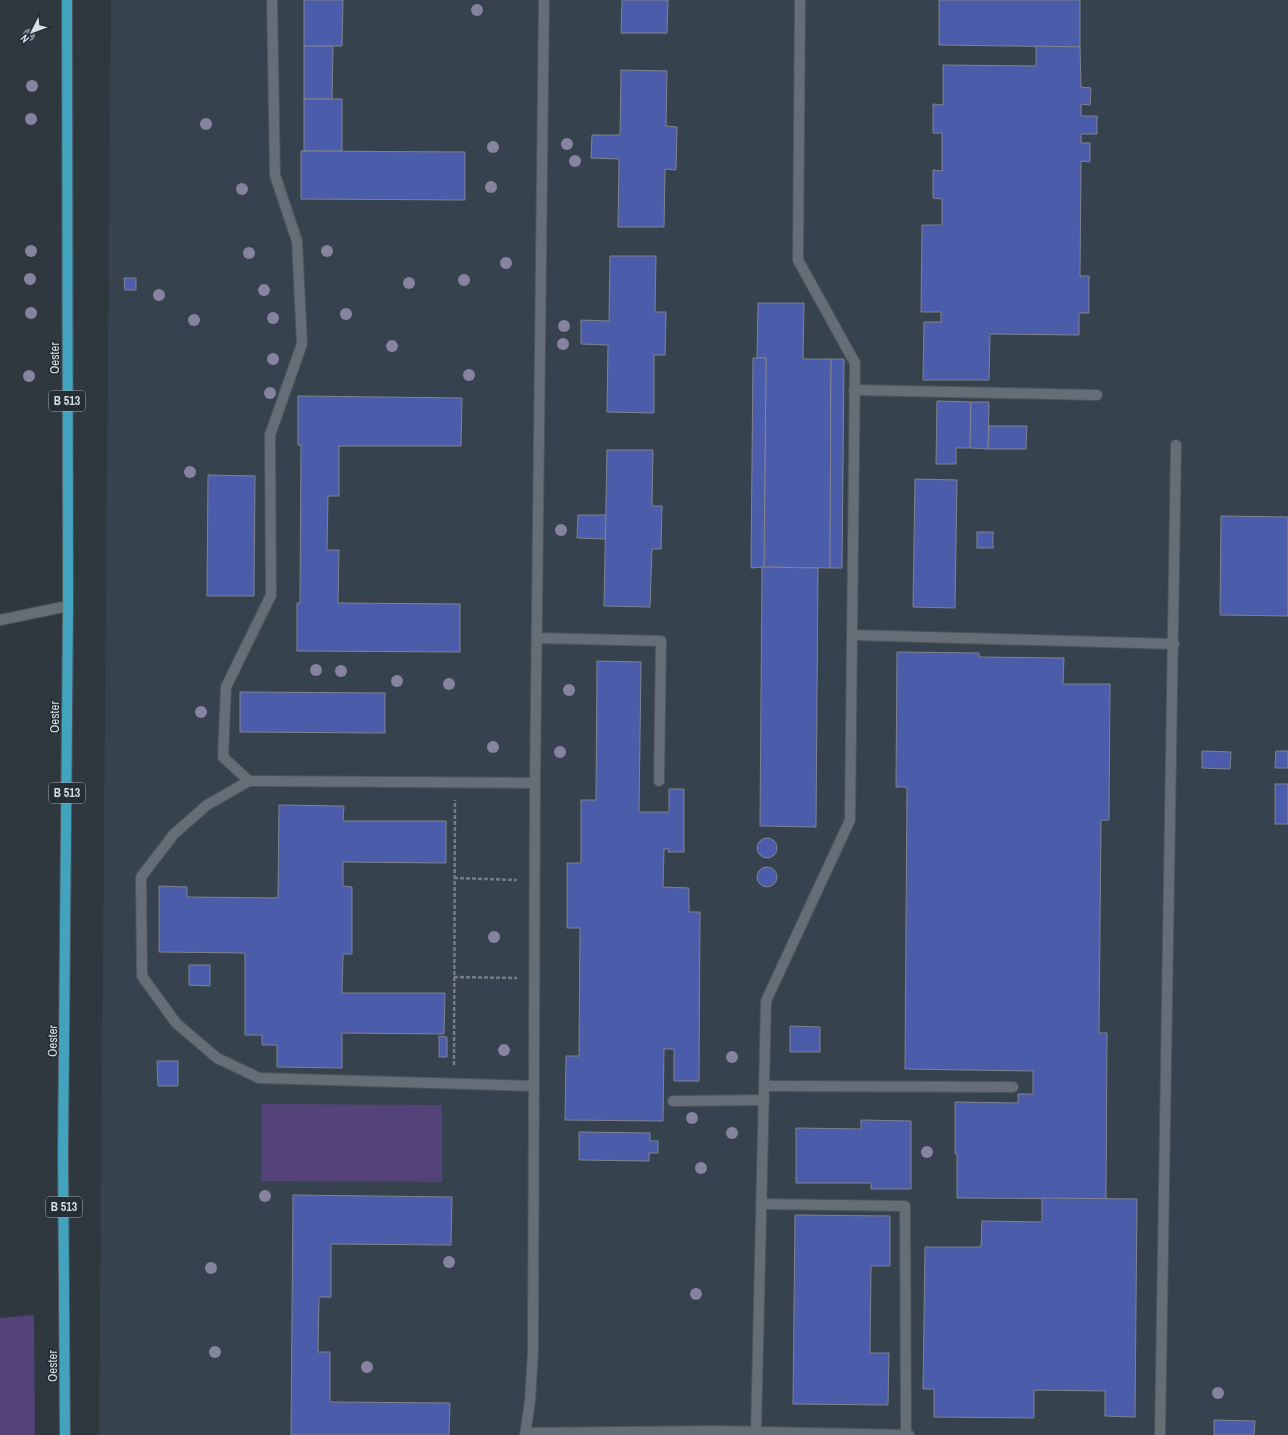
<svg xmlns="http://www.w3.org/2000/svg" width="1288" height="1435" font-family="'Archivo Narrow',sans-serif">
  <rect width="100%" height="100%" fill="#2f373f"/>
  <!-- built -->
  <path fill="#36434f" d="M111 0H1288V1435H99Z"/>
  <!-- green -->
  <g fill="#544378">
    <path d="M261 1104 442 1105V1182L261 1181Z"/>
    <path d="M34 1315 35 1435H0V1318Z"/>
  </g>
  <!-- building -->
  <g fill="#4b5caa" stroke="#7f838e">
    <path d="M304 0H343L342 46H304Z"/>
    <path d="M622 0H668L667 33H621Z"/>
    <path d="M939 0H1080V47L939 45Z"/>
    <path d="M304 46H333L332 99H304Z"/>
    <path d="M1036 46 1080 47 1081 87 1091 88 1090 105 1081 104V116H1097V134H1081V143H1090V162L1081 161 1080 276H1089V313H1079V335L990 334 989 380H923L924 322H941V312H921L922 225H942V199L933 198V170L942 171V133H933V104L943 105V65L1036 66Z"/>
    <path d="M621 70 667 71 666 126 677 127 676 170 665 169 664 227H618L619 159 591 158 592 135H620Z"/>
    <rect x="304" y="99" width="38" height="52"/>
    <path d="M301 151 465 152V200L301 199Z"/>
    <path d="M610 256H656L655 312H666L665 355H654V413L607 412 608 345 581 344V320L609 321Z"/>
    <path d="M124 278H136V290H125Z"/>
    <path d="M758 303H804L803 359H831L830 568 764 567 766 358H757Z"/>
    <path d="M753 358H766L764 567 751 568Z"/>
    <path d="M831 359H844L842 568H830Z"/>
    <path d="M298 396 462 398 461 446H339V496H328L327 550H339L338 603 460 604V652L297 651V603H300L301 445H298Z"/>
    <path d="M937 401 971 402 970 448H956V464H936Z"/>
    <path d="M971 402H989L988 449 970 448Z"/>
    <path d="M989 426H1027L1026 449H988Z"/>
    <path d="M607 450H653L652 506H662L661 549H652L650 607 604 606Z"/>
    <path d="M208 475 255 476 254 596H207Z"/>
    <path d="M915 479 957 480 955 608 913 607Z"/>
    <path d="M578 515H606L605 539 577 538Z"/>
    <path d="M1221 516 1288 517V616L1220 615Z"/>
    <rect x="977" y="532" width="16" height="16"/>
    <path d="M762 567 818 568 816 827 760 826Z"/>
    <path d="M897 652 979 653V657L1064 658 1063 684H1110L1109 820H1101L1099 1033H1107L1106 1199 957 1198V1154H955V1102L1018 1103V1094H1033V1071L905 1069 907 787H896Z"/>
    <path d="M597 661 641 662 639 812H669V789H684V852H668L669 849H664L663 887 689 888V912H700L699 1081H674V1049H664L663 1121 565 1120 566 1056H579L580 928H567V863H581V800H596Z"/>
    <path d="M240 692 385 693V733L240 732Z"/>
    <path d="M1202 751 1231 752 1230 769 1202 768Z"/>
    <path d="M1276 751H1288V768H1275Z"/>
    <rect x="1275" y="784" width="13" height="40"/>
    <path d="M279 805 344 806 343 821H446V863L343 862V886L352 887V954H343L342 993H445L444 1034 342 1033V1068L277 1067V1045H262V1035H245V953L159 952V886L187 887V897L278 898Z"/>
    <circle cx="767" cy="848" r="10"/>
    <circle cx="767" cy="877" r="10"/>
    <path d="M189 965H210V986L189 985Z"/>
    <path d="M790 1026 820 1027V1052H790Z"/>
    <path d="M439 1036 447 1037V1057H439Z"/>
    <path d="M157 1061H178V1086H158Z"/>
    <path d="M861 1120 911 1121V1189H871V1183H796V1128L861 1129Z"/>
    <path d="M579 1132 650 1133V1141H658V1153H649V1161L579 1160Z"/>
    <path d="M293 1195 452 1197 451 1245 331 1244V1297H319L318 1352H330V1402L450 1403 449 1435H291Z"/>
    <path d="M1042 1198 1137 1199 1135 1417 1105 1416V1391L1034 1390V1418L934 1417V1389H923L925 1247H981L982 1221 1042 1222Z"/>
    <path d="M795 1215 890 1216V1266H871L870 1353H889L888 1405 793 1404Z"/>
    <path d="M1214 1420 1255 1421 1254 1435H1214Z"/>
  </g>
  <g fill="none" stroke-linecap="round" stroke-linejoin="round">
    <!-- minor casing -->
    <g stroke="#4d545b" stroke-width="12">
      <g id="minor">
        <path d="M854 390 1097 395"/>
        <path d="M0 620 68 606"/>
        <path d="M853 635 1174 644"/>
        <path d="M538 638 661 641 659 781"/>
        <path d="M249 781 223 757 226 687 271 595 270 435 302 344 297 241 275 175 272 0"/>
        <path d="M534 1086 259 1078 217 1058 176 1023 142 976 141 877 174 834 207 805 249 781 535 783"/>
        <path d="M764 1086 1013 1087"/>
        <path d="M673 1101 764 1100"/>
        <path d="M761 1204 905 1206 906 1435"/>
        <path d="M756 1432 766 1001 850 820 855 363 798 260 800 0"/>
        <path d="M526 1433 717 1431 909 1435"/>
        <path d="M525 1435 530 1401 533 1352 535 783 544 0"/>
        <path d="M1160 1435 1176 445"/>
      </g>
    </g>
    <!-- major casing -->
    <g stroke="#4d545b" stroke-width="12">
      <path id="major" d="M65 1435 63 1153 68 606 67 0"/>
    </g>
    <!-- path -->
    <g stroke="#757c83" stroke-width="2.5" stroke-dasharray="4 2" stroke-linecap="butt">
      <path d="M454 878 517 880"/>
      <path d="M454 977 517 978"/>
      <path d="M454 1065 455 800"/>
    </g>
    <!-- minor -->
    <use href="#minor" stroke="#656e76" stroke-width="10"/>
    <!-- major -->
    <use href="#major" stroke="#42a3bf" stroke-width="10"/>
  </g>
  <!-- trees -->
  <g fill="#86839f">
    <circle cx="477" cy="10" r="6"/>
    <circle cx="29" cy="35" r="6"/>
    <circle cx="32" cy="86" r="6"/>
    <circle cx="31" cy="119" r="6"/>
    <circle cx="206" cy="124" r="6"/>
    <circle cx="567" cy="144" r="6"/>
    <circle cx="493" cy="147" r="6"/>
    <circle cx="575" cy="161" r="6"/>
    <circle cx="491" cy="187" r="6"/>
    <circle cx="242" cy="189" r="6"/>
    <circle cx="31" cy="251" r="6"/>
    <circle cx="327" cy="251" r="6"/>
    <circle cx="249" cy="253" r="6"/>
    <circle cx="506" cy="263" r="6"/>
    <circle cx="30" cy="279" r="6"/>
    <circle cx="464" cy="280" r="6"/>
    <circle cx="409" cy="283" r="6"/>
    <circle cx="264" cy="290" r="6"/>
    <circle cx="159" cy="295" r="6"/>
    <circle cx="31" cy="313" r="6"/>
    <circle cx="346" cy="314" r="6"/>
    <circle cx="273" cy="318" r="6"/>
    <circle cx="194" cy="320" r="6"/>
    <circle cx="564" cy="326" r="6"/>
    <circle cx="563" cy="344" r="6"/>
    <circle cx="392" cy="346" r="6"/>
    <circle cx="273" cy="359" r="6"/>
    <circle cx="469" cy="375" r="6"/>
    <circle cx="29" cy="376" r="6"/>
    <circle cx="270" cy="393" r="6"/>
    <circle cx="190" cy="472" r="6"/>
    <circle cx="561" cy="530" r="6"/>
    <circle cx="316" cy="670" r="6"/>
    <circle cx="341" cy="671" r="6"/>
    <circle cx="397" cy="681" r="6"/>
    <circle cx="449" cy="684" r="6"/>
    <circle cx="569" cy="690" r="6"/>
    <circle cx="201" cy="712" r="6"/>
    <circle cx="493" cy="747" r="6"/>
    <circle cx="560" cy="752" r="6"/>
    <circle cx="494" cy="937" r="6"/>
    <circle cx="504" cy="1050" r="6"/>
    <circle cx="732" cy="1057" r="6"/>
    <circle cx="692" cy="1118" r="6"/>
    <circle cx="732" cy="1133" r="6"/>
    <circle cx="927" cy="1152" r="6"/>
    <circle cx="701" cy="1168" r="6"/>
    <circle cx="265" cy="1196" r="6"/>
    <circle cx="449" cy="1262" r="6"/>
    <circle cx="211" cy="1268" r="6"/>
    <circle cx="696" cy="1294" r="6"/>
    <circle cx="215" cy="1352" r="6"/>
    <circle cx="367" cy="1367" r="6"/>
    <circle cx="1218" cy="1393" r="6"/>
  </g>
  <g text-anchor="middle" stroke-width="3.5" stroke-linejoin="round" paint-order="stroke">
    <!-- shield labels -->
    <g fill="#252d35" stroke="#a3a9af" stroke-width="1">
      <rect x="49" y="391" width="36" height="20" rx="3"/>
      <rect x="49" y="783" width="36" height="20" rx="3"/>
      <rect x="46" y="1197" width="36" height="20" rx="3"/>
    </g>
    <g font-size="12" font-weight="bold" fill="#d9dee3">
      <text x="67" y="405">B 513</text>
      <text x="67" y="797">B 513</text>
      <text x="64" y="1211">B 513</text>
    </g>
    <!-- street labels -->
    <g font-size="13" fill="#d9dee3" stroke="#252d35">
      <text transform="translate(54 358) rotate(-90)" y="5">Oester</text>
      <text transform="translate(54 717) rotate(-90)" y="5">Oester</text>
      <text transform="translate(52 1041) rotate(-89)" y="5">Oester</text>
      <text transform="translate(52 1366) rotate(-90)" y="5">Oester</text>
    </g>
  </g>
  <!-- north arrow -->
  <g transform="translate(32 32) rotate(228)" stroke="#252d35" stroke-width="3" paint-order="stroke">
  <path d="M0-3L7 15L0 10L-7 15Z" fill="#d9dee3"/>
  <text y="-6" font-size="11" font-weight="bold" text-anchor="middle" fill="#d9dee3">N</text>
  </g>
</svg>
